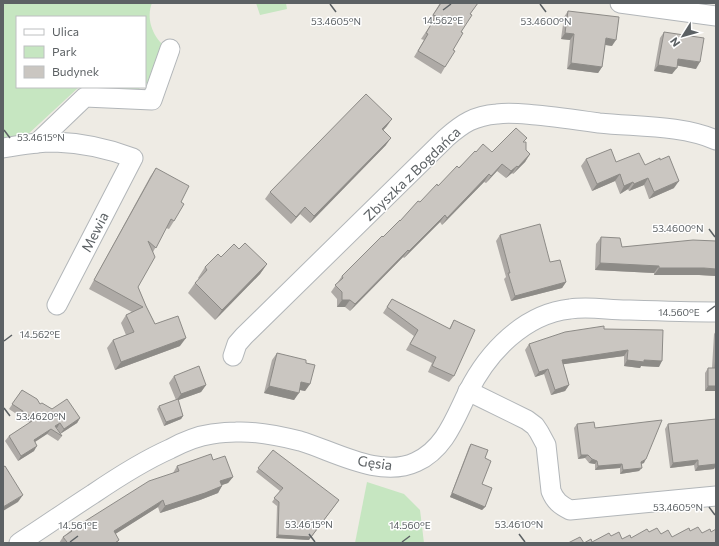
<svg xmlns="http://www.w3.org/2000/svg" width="719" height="546" font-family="Commissioner,sans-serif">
  <rect width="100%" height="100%" fill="#eeebe4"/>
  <!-- green -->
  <g fill="#c6e6c1">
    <path d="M3 3H152C146 18 152 35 164 46L149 81 145 85V17H17V87H142C131 95 114 89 101 88 94 88 86 88 79 87L26 136 3 139Z"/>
    <path d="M256 3H286L287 9 260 15Z"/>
    <path d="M367 482 404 494 420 510 424 543H355Z"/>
  </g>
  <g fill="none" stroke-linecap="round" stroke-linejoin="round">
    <!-- street casing -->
    <g stroke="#b2b6b9" stroke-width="21">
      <g id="street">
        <path d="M620 3 716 16"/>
        <path d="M37 143 85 97 152 100 170 49"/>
        <path d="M3 148C20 145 38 142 55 142 83 143 107 148 133 158L57 305"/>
        <path d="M233 356 237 344 244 336 446 138C463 123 474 116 497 114 510 112 523 114 536 115 557 117 578 120 599 123 637 127 681 125 716 140"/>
        <path d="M468 391 527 420 535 426 539 432 546 445 551 491C555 501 560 505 570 510L716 496"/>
        <path d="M19 543C44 527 68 510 93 494 118 477 143 461 170 449 183 442 197 436 212 434 219 433 228 432 236 432 256 431 280 436 300 441 334 451 380 479 416 462 445 449 455 418 468 392 488 352 524 314 570 309 589 306 608 310 627 310 657 311 686 312 716 312"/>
      </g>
    </g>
    <!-- street -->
    <use href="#street" stroke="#fff" stroke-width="19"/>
  </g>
  <!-- wall -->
  <g fill="#aeaaa6">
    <path d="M440 3H478L470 14 461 32 445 67 441 74 414 57 424 40 421 39 432 23 429 21Z"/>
    <path d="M568 11 612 46 605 45 602 67 598 73 567 69 570 40 561 39 564 17Z"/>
    <path d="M664 32 696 69 677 65 672 74 654 71 660 38Z"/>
    <path d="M387 126 383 130 386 145 310 223 300 214 291 224 265 199 270 192Z"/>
    <path d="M524 142 526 150 530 154 525 162 513 174 512 173 506 178 497 171 486 183 484 182 442 225 440 222 404 258 403 257 350 311 345 307H337V299L331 292 342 276 420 202 476 152H492Z"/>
    <path d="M586 159 616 162 645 165 674 188 649 199 644 185 629 191 628 189 620 194 615 181 592 191 581 166Z"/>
    <path d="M156 168 181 202 174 221 169 229 166 228 153 252 138 287 146 306 155 324 180 346 115 370 107 348 113 340 126 335 121 323 126 315 132 312 89 289 150 177Z"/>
    <path d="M500 235 566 282 562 288 511 301 504 279 506 277 496 241Z"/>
    <path d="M601 237 622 247 716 241V276L699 275H654V273L595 270 596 244Z"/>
    <path d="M239 249 267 264 260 274 215 320 188 293 195 283 199 279 198 278 205 267 221 257Z"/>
    <path d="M392 299 449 329 454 320V376L449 382 428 372 432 363 406 350 414 336 383 313Z"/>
    <path d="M604 329 659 367 641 366 640 368 624 366V356L563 364 569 385 565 391 551 395 544 374 535 377 525 350 529 344Z"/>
    <path d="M716 331V391H705V373L708 368H712L714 334Z"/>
    <path d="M277 353 306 363 310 384 305 391 299 390 294 400 264 393 272 360Z"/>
    <path d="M174 376 206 385 201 392 178 400 183 416 181 419 164 426 157 409 159 406 176 400 169 383Z"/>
    <path d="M22 390 40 404 52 409 80 418 77 423 60 434 57 428H56L62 436 58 441 47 434 35 442 34 451 18 461 5 441 9 436 30 423 9 409Z"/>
    <path d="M716 419V465L714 469 695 471 694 465 670 468 665 429 668 424Z"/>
    <path d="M577 424 595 428 644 463 641 464 639 471 620 474V468L595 470V464L589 463 585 458 578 459 574 428Z"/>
    <path d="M471 444 485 458 482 484 485 507 482 510 450 497 469 447Z"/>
    <path d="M273 450 309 540 276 538 277 506 272 502 280 491 256 472Z"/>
    <path d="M213 460 233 477 228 483 222 485 218 493 200 500 160 513 158 507 115 534 119 540 117 543H59L63 537 69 532 71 530 173 473 177 466Z"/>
  </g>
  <!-- shaded-wall -->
  <g fill="#8d8b87">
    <path d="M565 33 574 34 570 40 561 39Z"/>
    <path d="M606 38 616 40 612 46 601 44Z"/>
    <path d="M678 59 700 62 696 69 674 65Z"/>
    <path d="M571 63 602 67 598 73 567 69Z"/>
    <path d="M658 65 677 68 672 74 654 71Z"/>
    <path d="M392 119 387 126 378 136 382 129Z"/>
    <path d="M391 138 386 145 310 223 314 216Z"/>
    <path d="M530 154 525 162 513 174 518 167Z"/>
    <path d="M502 164 497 171 486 183 491 176Z"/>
    <path d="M517 166 512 173 506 178 511 171Z"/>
    <path d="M489 174 484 182 442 225 447 218Z"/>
    <path d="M620 174 615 181 592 191 597 184Z"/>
    <path d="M648 178 644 185 629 191 634 184Z"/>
    <path d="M679 181 674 188 649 199 654 192Z"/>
    <path d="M633 182 628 189 620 194 624 186Z"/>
    <path d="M305 207 300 214 291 224 296 217Z"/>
    <path d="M445 215 440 222 404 258 409 251Z"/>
    <path d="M408 250 403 257 350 311 355 304Z"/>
    <path d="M600 263 659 266 654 273 595 270Z"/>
    <path d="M267 264 260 274 215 320 222 310Z"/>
    <path d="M659 268H704L716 269V276L699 275H654Z"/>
    <path d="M566 282 562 288 511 301 515 296Z"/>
    <path d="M342 300H350L345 307H337Z"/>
    <path d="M186 338 180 346 115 370 121 362Z"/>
    <path d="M628 350 624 356 558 365 562 360Z"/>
    <path d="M627 360H644L662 361 659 367 641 366 640 368 624 366Z"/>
    <path d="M548 369 544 374 535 377 539 372Z"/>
    <path d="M301 382 310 384 305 391 296 389Z"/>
    <path d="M206 385 201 392 176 401 181 394Z"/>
    <path d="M569 385 565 391 551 395 555 390Z"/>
    <path d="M269 386 299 393 294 400 264 393Z"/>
    <path d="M708 386H716V391H705Z"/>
    <path d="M183 416 181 419 164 426 166 422Z"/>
    <path d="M80 418 77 423 60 434 64 429Z"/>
    <path d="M60 423 57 428 53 431 55 426Z"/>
    <path d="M51 429 47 434 30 445 34 440Z"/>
    <path d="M37 446 34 451 18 461 21 456Z"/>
    <path d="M581 455H588L585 458 578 459Z"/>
    <path d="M592 459 597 461 595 464 589 463Z"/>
    <path d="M646 459 644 463 638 465 641 462Z"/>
    <path d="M698 460 694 465 670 468 673 463Z"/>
    <path d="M622 464 620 468 595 470 598 466Z"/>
    <path d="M716 464V465L714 469 695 471 698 466Z"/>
    <path d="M642 468 639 471 620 474 623 470Z"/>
    <path d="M233 477 228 483 216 487 220 481Z"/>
    <path d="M222 486 218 493 200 500 160 513 165 506Z"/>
    <path d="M452 493 485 507 482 510 450 497Z"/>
    <path d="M23 495 18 502 3 511V507Z"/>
    <path d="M163 500 158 507 109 538 114 531Z"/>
    <path d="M339 500 309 540 276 538 278 535Z"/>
  </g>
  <!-- building -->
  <g fill="#cac6c1" stroke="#8d8b87">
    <path d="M441 3H478L470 14 472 15 461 32 463 33 453 50 455 51 445 67 418 51 428 34 426 33 436 16 433 15Z"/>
    <path d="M568 11 619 17 616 40 606 38 602 67 571 63 574 34 565 33Z"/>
    <path d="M664 32 704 38 700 62 678 59 677 68 658 65Z"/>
    <path d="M366 94 392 119 382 129 391 138 314 216 305 207 296 217 270 192Z"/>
    <path d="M516 128 527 138 523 142H526V150L530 154 518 167 517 166 511 171 502 164 491 176 489 174 447 218 445 215 409 251 408 250 355 304 350 300H342V292L335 285 343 278 342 276 382 236 383 237 400 220V221L418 201 420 202 437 184 438 186 457 166 459 168 475 151 476 152 483 144 492 152Z"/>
    <path d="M611 149 616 162 639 153 645 165 660 158V160L669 156 679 181 654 192 648 178 634 184 633 182 624 186 620 174 597 184 586 159Z"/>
    <path d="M156 168 189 186 181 202 184 204 174 221 171 219 156 248 148 241 155 257 138 287 146 306 155 324 178 316 186 338 121 362 113 340 134 332 126 315 143 307 94 280Z"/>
    <path d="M540 224 550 262 560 260 566 282 515 296 508 273H510L500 235Z"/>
    <path d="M601 237 620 238 622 247 693 240 716 241V269L704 268H659V266L600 263Z"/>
    <path d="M245 243 267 264 222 310 195 283 207 270 205 267 218 254 221 257 234 244 239 249Z"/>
    <path d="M392 299 450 329 454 320 475 330 454 376 432 366 436 357 410 344 418 330 387 307Z"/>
    <path d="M604 326V329L663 330 662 361 644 360V362L627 360 628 350 562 360 569 385 555 390 548 369 539 372 529 344 565 332Z"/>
    <path d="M277 353 306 360V363L315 365 310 384 301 382 299 393 269 386Z"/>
    <path d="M716 355V386H708V368H715Z"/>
    <path d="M199 366 206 385 181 394 174 376Z"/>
    <path d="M22 390 37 399 40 404 42 403 52 409 67 399 80 418 64 429 60 423 55 426 62 436 51 429 34 440 37 446 21 456 9 436 35 419 12 404Z"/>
    <path d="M178 399 183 416 166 422 159 406Z"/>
    <path d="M716 419V464L698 466V460L673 463 668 424Z"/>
    <path d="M662 420 646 459 641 462 642 468 623 470 622 464 598 466 597 461 592 459 588 455H581L577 424 594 422 595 428Z"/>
    <path d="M471 444 488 450 485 458 491 461 482 484 492 488 485 507 452 493Z"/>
    <path d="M273 450 339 500 311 537 278 535 279 502 274 498 283 488 258 468Z"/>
    <path d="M211 454 213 460 225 456 233 477 220 481 222 486 205 493 165 506 163 500 114 531 119 540 115 543H65L67 542 63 537 72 531 71 530 149 481 179 471 177 466Z"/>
    <path d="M5 466 23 495 3 507V467Z"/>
    <path d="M698 527 702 533 710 529 711 532 716 529V543H568L580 537 584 543 591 539 592 542 609 533 611 536 619 532 622 539 630 535 631 538 647 529 649 532 657 528 661 534 668 530 672 537 689 528 690 531Z"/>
  </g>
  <!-- ticks -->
  <path fill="none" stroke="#5c6164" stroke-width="1.5" d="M330 4 336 12M540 4 546 12M443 10 451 4M4 130 10 138M709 229 715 237M707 312 715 306M4 341 12 335M4 408 10 416M709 507 715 515M309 534 315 542M519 534 525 542M70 542 78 536M402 542 410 536"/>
  <g text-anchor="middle" stroke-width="3" stroke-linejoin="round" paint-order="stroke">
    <!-- street labels -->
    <g font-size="14" fill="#5c6164" stroke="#fff">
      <text transform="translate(412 174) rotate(-44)" y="5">Zbyszka z Bogdańca</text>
      <text transform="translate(95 232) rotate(-63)" y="5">Mewia</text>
      <text transform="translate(375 463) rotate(8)" y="5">Gęsia</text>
    </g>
  </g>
  <g font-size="10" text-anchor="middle" fill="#5c6164" stroke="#fff" stroke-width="3" stroke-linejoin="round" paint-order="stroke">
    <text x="443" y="24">14.562°E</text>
    <text x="336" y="25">53.4605°N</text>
    <text x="546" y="25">53.4600°N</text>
    <text x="41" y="141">53.4615°N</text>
    <text x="678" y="232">53.4600°N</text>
    <text x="679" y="316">14.560°E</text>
    <text x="40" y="338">14.562°E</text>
    <text x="41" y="420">53.4620°N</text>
    <text x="678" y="511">53.4605°N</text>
    <text x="309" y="528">53.4615°N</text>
    <text x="519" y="528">53.4610°N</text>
    <text x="78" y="529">14.561°E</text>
    <text x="410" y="529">14.560°E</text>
  </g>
  <!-- border -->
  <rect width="719" height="546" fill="none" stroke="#5c6164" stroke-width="8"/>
  <!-- legend -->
  <rect x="16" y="16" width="130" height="72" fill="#ffffff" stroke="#bec0c1"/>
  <rect x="24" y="29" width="20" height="6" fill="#ffffff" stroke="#bec0c1"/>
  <text x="52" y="36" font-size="12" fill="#5c6164">Ulica</text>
  <rect x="24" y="46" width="20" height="12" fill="#c6e6c1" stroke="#bec0c1"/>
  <text x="52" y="56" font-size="12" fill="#5c6164">Park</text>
  <rect x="24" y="66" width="20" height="12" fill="#cac6c1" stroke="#bec0c1"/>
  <text x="52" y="76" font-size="12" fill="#5c6164">Budynek</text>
  <!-- north arrow -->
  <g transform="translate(683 36) rotate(233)" stroke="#ffffff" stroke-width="3" paint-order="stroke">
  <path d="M0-3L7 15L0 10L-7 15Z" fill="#5c6164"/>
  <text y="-6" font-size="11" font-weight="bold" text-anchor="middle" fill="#5c6164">N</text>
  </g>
</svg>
